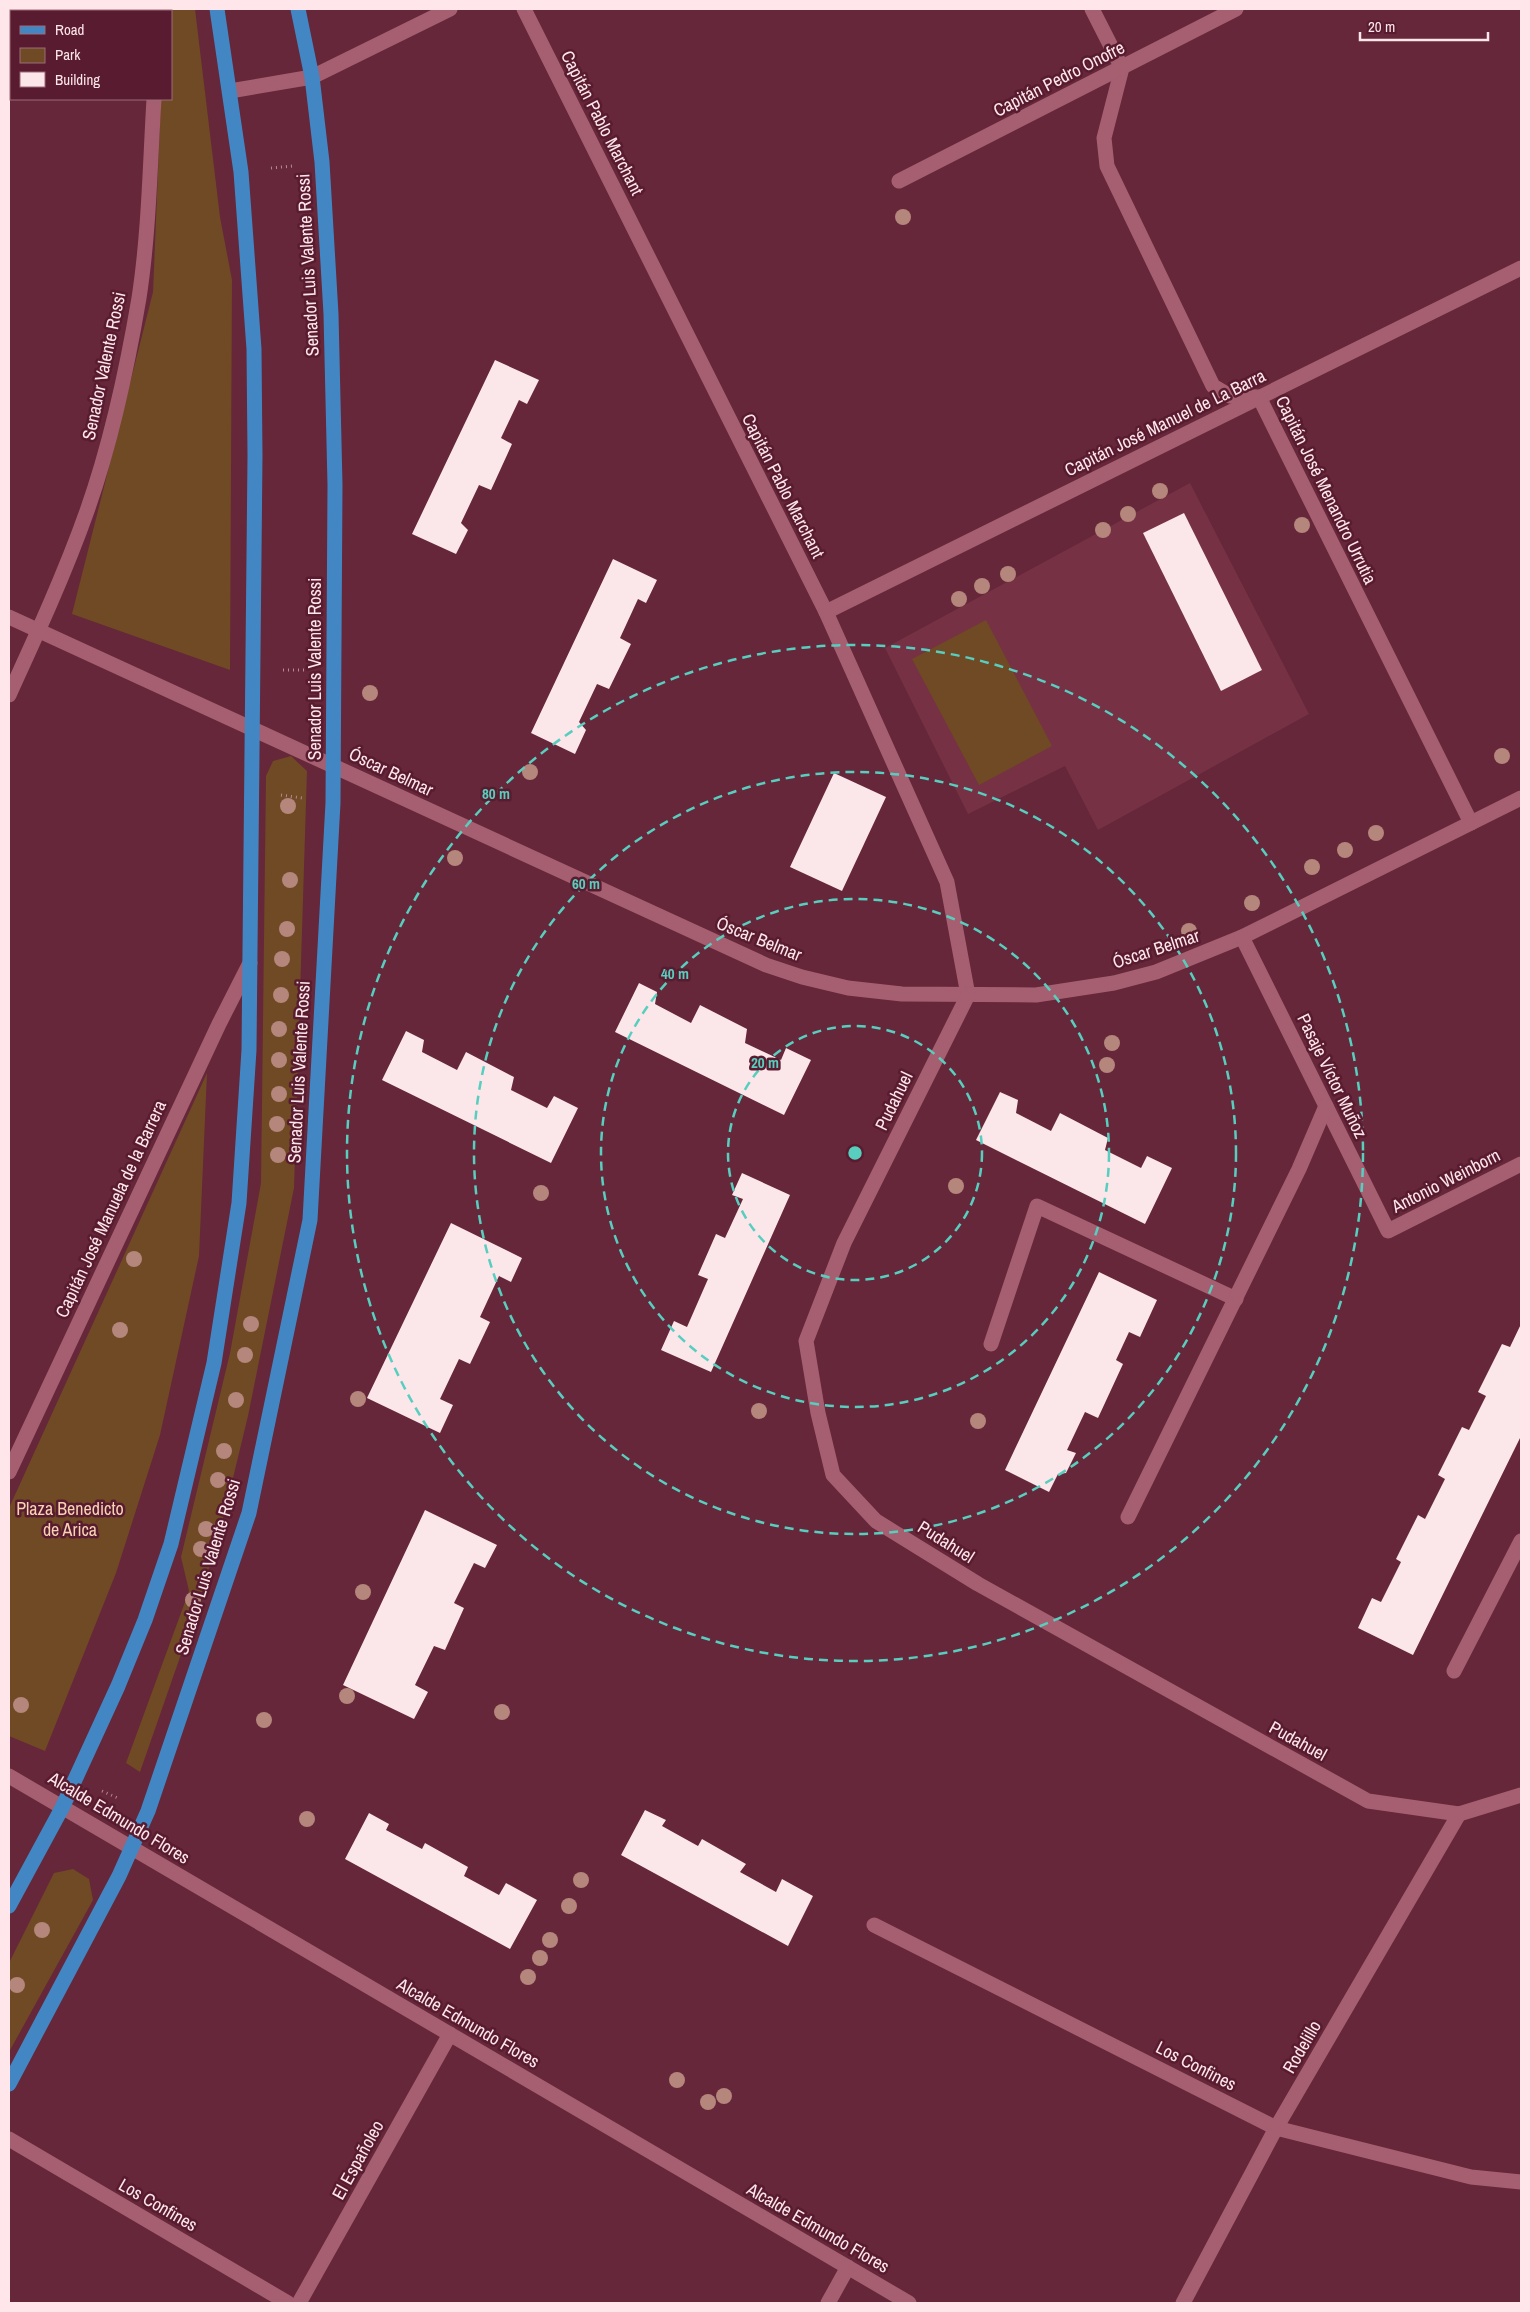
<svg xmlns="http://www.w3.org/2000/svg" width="1530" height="2312" font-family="'Archivo Narrow',sans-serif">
  <rect width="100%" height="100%" fill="#652739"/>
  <!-- built -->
  <path fill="#763145" d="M1190 483 1309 714 1098 830 1065 766 968 814 885 648Z"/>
  <!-- green -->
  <g fill="#6f4a24">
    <path d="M165 9H195L220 217 232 280 230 670 72 614 153 292 161 99H171V11H165Z"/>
    <path d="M986 620 1052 746 979 785 912 659Z"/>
    <path d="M291 756 307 771 294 1188 248 1416 226 1507 202 1594 140 1772 126 1763 189 1591 181 1557 230 1353 261 1183 266 776 273 761Z"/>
    <path d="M207 1073 199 1256 160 1435 116 1573 45 1751 9 1736V1508Z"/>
    <path d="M73 1869 89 1879 93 1900 9 2052V1963L54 1873Z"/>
  </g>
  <!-- building -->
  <g fill="#fbe6ea">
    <path d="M495 360 539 380 527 404 519 400 501 438 512 444 491 490 479 485 461 523 468 530 456 554 412 534Z"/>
    <path d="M1184 513 1262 670 1221 691 1143 533Z"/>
    <path d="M613 559 657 580 646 603 638 599 620 638 631 644 609 689 597 684 579 722 586 730 575 754 531 733Z"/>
    <path d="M834 773 886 797 842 891 790 867Z"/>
    <path d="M639 983 657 992 655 1004 691 1023 700 1005 747 1029 745 1043 781 1060 786 1048 811 1060 784 1115 615 1032Z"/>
    <path d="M406 1031 424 1040 422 1052 457 1070 466 1052 514 1077 511 1090 547 1108 554 1096 578 1108 551 1163 382 1080Z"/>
    <path d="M1000 1092 1018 1100 1016 1113 1051 1131 1060 1113 1108 1138 1105 1150 1141 1168 1147 1156 1172 1168 1145 1224 976 1140Z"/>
    <path d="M742 1173 790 1195 711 1372 661 1350 674 1321 687 1327 708 1279 698 1275 716 1234 725 1238 743 1199 732 1195Z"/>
    <path d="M451 1223 522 1258 511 1282 499 1276 480 1317 490 1322 470 1364 459 1359 440 1399 453 1405 440 1433 367 1398Z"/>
    <path d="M1099 1272 1157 1300 1140 1337 1129 1332 1116 1360 1123 1364 1098 1418 1085 1412 1067 1450 1076 1453 1066 1473 1058 1474 1049 1492 1005 1470Z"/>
    <path d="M1521 1324V1436L1413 1655 1358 1628 1372 1598 1381 1602 1401 1562 1396 1559 1418 1515 1425 1519 1445 1479 1438 1475 1462 1427 1469 1430 1486 1396 1478 1392 1502 1344 1510 1347Z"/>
    <path d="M425 1510 497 1545 485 1568 474 1563 454 1603 464 1608 445 1650 434 1646 415 1685 428 1692 414 1719 343 1685Z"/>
    <path d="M645 1810 666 1820 662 1826 698 1846 702 1839 746 1864 740 1872 776 1892 782 1879 813 1896 788 1946 621 1855Z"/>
    <path d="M369 1813 389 1824 386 1830 422 1849 425 1843 468 1867 464 1876 499 1895 506 1883 537 1900 510 1949 345 1859Z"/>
  </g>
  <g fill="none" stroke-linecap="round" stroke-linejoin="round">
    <!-- path -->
    <g stroke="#b58a96" stroke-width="3" stroke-dasharray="1 4" stroke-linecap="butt">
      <path d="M271 168 293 166"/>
      <path d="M283 670H304"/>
      <path d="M281 795 302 798"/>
      <path d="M102 1791 120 1799"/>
    </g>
    <!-- minor -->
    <g stroke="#a55f71" stroke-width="15">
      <path d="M155 9V11"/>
      <path d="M524 9 826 612 947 882 968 995"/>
      <path d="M1092 9 1122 68 1104 138 1107 166 1213 386 1230 396 1259 397 1471 823"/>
      <path d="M230 91 312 77 450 9"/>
      <path d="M899 181 1236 9"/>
      <path d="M826 612 1521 268"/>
      <path d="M9 617 766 965 802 977 848 988 902 994 1036 995 1114 983 1156 972 1242 937 1521 798"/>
      <path d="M9 695C37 634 65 573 87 511 111 443 127 369 139 298 149 233 150 165 154 99"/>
      <path d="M1242 937 1388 1231 1521 1164"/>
      <path d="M968 995 844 1243 806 1341 818 1413 833 1475 876 1521 978 1584 1368 1801 1459 1814 1521 1795"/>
      <path d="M991 1344 1037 1206 1236 1299"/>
      <path d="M9 1472 219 1024 250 963"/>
      <path d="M1128 1517 1299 1169 1326 1106"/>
      <path d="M1454 1671 1521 1541"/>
      <path d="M9 1776 909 2303"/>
      <path d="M874 1925 1276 2128 1471 2177 1521 2182"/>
      <path d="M9 2139 288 2303"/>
      <path d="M299 2303 450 2034"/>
      <path d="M828 2303 848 2267"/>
      <path d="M1183 2303 1276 2128 1459 1814"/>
    </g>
    <!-- major -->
    <g stroke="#4287c3" stroke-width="15">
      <path d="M9 1906 62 1808 118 1686 145 1620 171 1544 214 1363 239 1203 249 1050 255 456 254 349 241 172 217 9"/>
      <path d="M9 2084 119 1876 148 1811 249 1513 310 1220 333 803 335 485 331 314 322 162 312 77 298 9"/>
    </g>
  </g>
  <!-- trees -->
  <g fill="#b5867c">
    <circle cx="903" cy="217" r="8"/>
    <circle cx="1160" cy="491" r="8"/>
    <circle cx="1128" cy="514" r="8"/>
    <circle cx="1302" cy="525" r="8"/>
    <circle cx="1103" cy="530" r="8"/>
    <circle cx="1008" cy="574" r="8"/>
    <circle cx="982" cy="586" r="8"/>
    <circle cx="959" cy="599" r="8"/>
    <circle cx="370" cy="693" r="8"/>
    <circle cx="1502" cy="756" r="8"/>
    <circle cx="530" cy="772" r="8"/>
    <circle cx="288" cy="806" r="8"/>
    <circle cx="1376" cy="833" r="8"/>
    <circle cx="1345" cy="850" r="8"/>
    <circle cx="455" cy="858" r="8"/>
    <circle cx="1312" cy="867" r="8"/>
    <circle cx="290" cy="880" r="8"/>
    <circle cx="1252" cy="903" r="8"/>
    <circle cx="287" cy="929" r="8"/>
    <circle cx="1189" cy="931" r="8"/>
    <circle cx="282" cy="959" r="8"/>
    <circle cx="281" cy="995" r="8"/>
    <circle cx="279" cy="1029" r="8"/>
    <circle cx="1112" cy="1043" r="8"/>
    <circle cx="279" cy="1060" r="8"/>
    <circle cx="1107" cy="1065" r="8"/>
    <circle cx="279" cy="1094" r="8"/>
    <circle cx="277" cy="1124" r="8"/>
    <circle cx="278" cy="1155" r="8"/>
    <circle cx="956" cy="1186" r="8"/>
    <circle cx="541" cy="1193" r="8"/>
    <circle cx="134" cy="1259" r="8"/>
    <circle cx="251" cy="1324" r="8"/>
    <circle cx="120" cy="1330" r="8"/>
    <circle cx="245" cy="1355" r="8"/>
    <circle cx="358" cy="1399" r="8"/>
    <circle cx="236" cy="1400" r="8"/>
    <circle cx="759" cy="1411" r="8"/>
    <circle cx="978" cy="1421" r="8"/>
    <circle cx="224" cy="1451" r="8"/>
    <circle cx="218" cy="1480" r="8"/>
    <circle cx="206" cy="1529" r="8"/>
    <circle cx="201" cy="1549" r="8"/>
    <circle cx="363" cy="1592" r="8"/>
    <circle cx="193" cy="1600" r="8"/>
    <circle cx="347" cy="1696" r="8"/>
    <circle cx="21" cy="1705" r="8"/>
    <circle cx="502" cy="1712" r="8"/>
    <circle cx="264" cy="1720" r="8"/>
    <circle cx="307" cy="1819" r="8"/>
    <circle cx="581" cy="1880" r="8"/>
    <circle cx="569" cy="1906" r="8"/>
    <circle cx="42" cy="1930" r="8"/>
    <circle cx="550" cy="1940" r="8"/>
    <circle cx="540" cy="1958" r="8"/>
    <circle cx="528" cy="1977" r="8"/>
    <circle cx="17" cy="1985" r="8"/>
    <circle cx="677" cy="2080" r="8"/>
    <circle cx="724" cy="2096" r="8"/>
    <circle cx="708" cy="2102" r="8"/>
  </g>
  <!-- distance rings -->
  <g fill="none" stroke="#58cebf" stroke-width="2.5" stroke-dasharray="9 6">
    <circle cx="855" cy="1153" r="127"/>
    <circle cx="855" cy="1153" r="254"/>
    <circle cx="855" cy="1153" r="381"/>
    <circle cx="855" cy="1153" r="508"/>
  </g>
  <g text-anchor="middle" stroke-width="5" stroke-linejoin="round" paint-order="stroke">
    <!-- street labels -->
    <g font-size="18" fill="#fee6eb" stroke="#591b2f">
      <text transform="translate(1059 79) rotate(-27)" y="6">Capitán Pedro Onofre</text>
      <text transform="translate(602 123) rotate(63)" y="6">Capitán Pablo Marchant</text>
      <text transform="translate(308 265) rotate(-93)" y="6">Senador Luis Valente Rossi</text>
      <text transform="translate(104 366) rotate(-78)" y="6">Senador Valente Rossi</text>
      <text transform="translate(1165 423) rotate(-26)" y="6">Capitán José Manuel de La Barra</text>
      <text transform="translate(783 486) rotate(63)" y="6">Capitán Pablo Marchant</text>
      <text transform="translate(1326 490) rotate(64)" y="6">Capitán José Menandro Urrutia</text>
      <text transform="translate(315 669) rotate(-90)" y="6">Senador Luis Valente Rossi</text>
      <text transform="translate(391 772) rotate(25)" y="6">Óscar Belmar</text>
      <text transform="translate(759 939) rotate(22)" y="6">Óscar Belmar</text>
      <text transform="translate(1156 949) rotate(-18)" y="6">Óscar Belmar</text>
      <text transform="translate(299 1072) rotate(-87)" y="6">Senador Luis Valente Rossi</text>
      <text transform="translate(1332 1076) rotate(64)" y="6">Pasaje Víctor Muñoz</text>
      <text transform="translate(894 1101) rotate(-64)" y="6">Pudahuel</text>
      <text transform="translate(1446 1181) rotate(-27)" y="6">Antonio Weinborn</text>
      <text transform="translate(111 1209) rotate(-65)" y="6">Capitán José Manuela de la Barrera</text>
      <text transform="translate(946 1542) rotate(32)" y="6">Pudahuel</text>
      <text transform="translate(208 1567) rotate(-73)" y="6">Senador Luis Valente Rossi</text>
      <text transform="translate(1298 1741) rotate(29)" y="6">Pudahuel</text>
      <text transform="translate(119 1818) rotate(31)" y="6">Alcalde Edmundo Flores</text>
      <text transform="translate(468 2023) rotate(30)" y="6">Alcalde Edmundo Flores</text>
      <text transform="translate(1302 2047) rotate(-60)" y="6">Rodelillo</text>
      <text transform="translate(1196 2066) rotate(27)" y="6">Los Confines</text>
      <text transform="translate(358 2160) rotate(-61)" y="6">El Españoleo</text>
      <text transform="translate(158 2205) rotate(30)" y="6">Los Confines</text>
      <text transform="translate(818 2228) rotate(30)" y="6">Alcalde Edmundo Flores</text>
    </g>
    <!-- park labels -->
    <g font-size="18" fill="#f6d3b3" stroke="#591b2f">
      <text x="70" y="1515">Plaza Benedicto<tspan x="70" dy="21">de Arica</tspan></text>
    </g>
  </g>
  <circle cx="855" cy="1153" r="8" fill="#58cebf" stroke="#591b2f" stroke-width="2.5"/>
  <g font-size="15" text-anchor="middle" font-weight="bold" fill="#58cebf" stroke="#591b2f" stroke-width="5" stroke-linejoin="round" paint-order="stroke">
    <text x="496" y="799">80 m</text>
    <text x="586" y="889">60 m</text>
    <text x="675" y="979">40 m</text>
    <text x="765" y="1068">20 m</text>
  </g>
  <!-- border -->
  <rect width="1530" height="2312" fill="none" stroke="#fee6eb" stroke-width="20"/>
  <!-- legend -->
  <rect x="10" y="10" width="162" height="90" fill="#591b2f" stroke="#9b6c7a"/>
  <rect x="20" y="26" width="25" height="8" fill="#4287c3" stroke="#9b6c7a"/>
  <text x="55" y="35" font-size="15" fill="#fee6eb">Road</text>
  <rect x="20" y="48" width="25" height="15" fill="#6f4a24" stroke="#9b6c7a"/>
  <text x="55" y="60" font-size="15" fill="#fee6eb">Park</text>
  <rect x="20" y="72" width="25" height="15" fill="#fbe6ea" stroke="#9b6c7a"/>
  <text x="55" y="85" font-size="15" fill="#fee6eb">Building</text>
  <!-- scale -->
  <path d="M1360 32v8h128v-8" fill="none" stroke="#fee6eb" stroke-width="2.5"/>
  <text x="1368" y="32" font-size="15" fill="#fee6eb" stroke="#591b2f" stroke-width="4" paint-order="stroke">20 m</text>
</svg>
